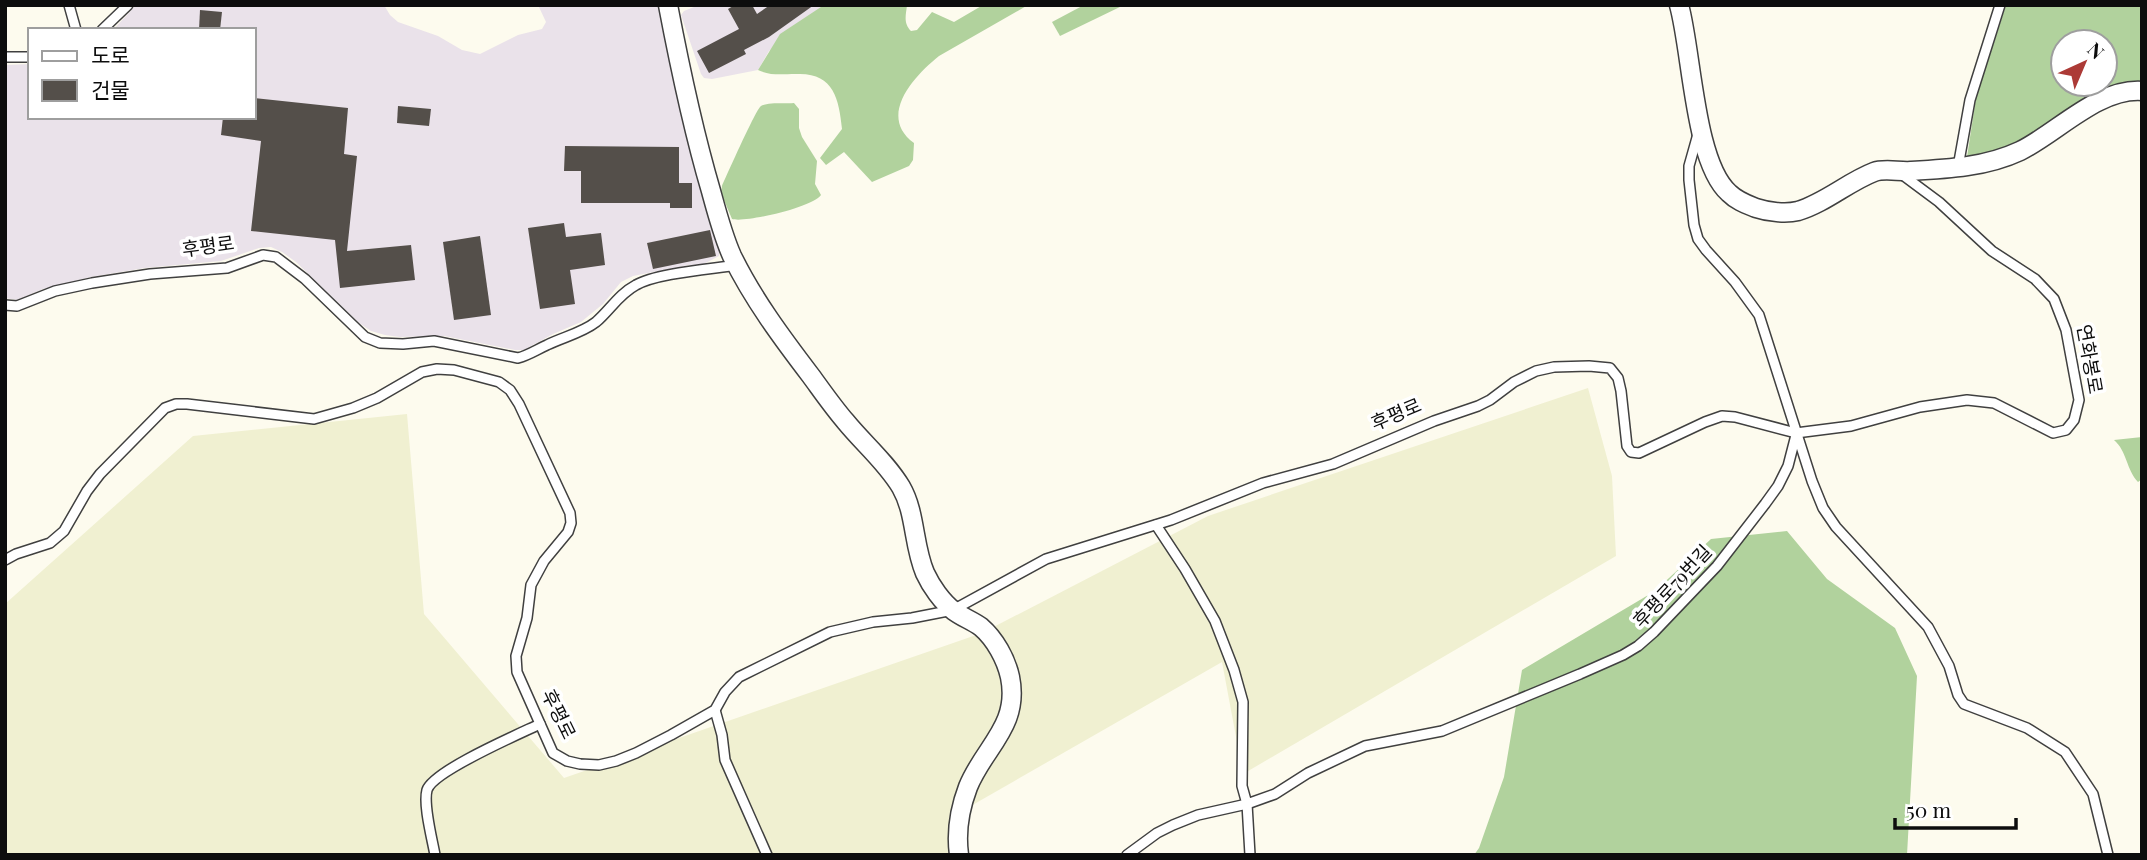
<svg xmlns="http://www.w3.org/2000/svg" width="2147" height="860" font-family="'Playfair Display','Noto Sans KR',serif">
  <rect width="100%" height="100%" fill="#fdfbee"/>
  <!-- industrial -->
  <g fill="#eae2ea">
    <path d="M136 5H384L390 15 398 22 438 36 462 50 480 54 518 35 542 29 546 22 538 5H661L719 239V256L700 266 689 265 633 276 621 282 603 304 581 322 553 334 524 350H515L444 336 400 337 385 335 371 331 359 323 296 262 282 252 271 247 259 248 221 261 145 268 91 277 43 289 17 300 5 298V65L30 64V117H254V30H113Z"/>
    <path d="M699 5H824L769 51 758 70 712 79 704 78 701 74 681 15 684 11Z"/>
  </g>
  <!-- farmland -->
  <path fill="#f0f0d1" d="M1588 388 1612 476 1616 556 1243 774 1222 662 962 811 960 855H5V604L193 436 407 414 424 614 564 778 982 633 1208 516Z"/>
  <!-- forest -->
  <g fill="#b1d29d" fill-rule="evenodd">
    <path d="M824 5H907C906 15 903 23 911 31L917 30 932 12 954 22 983 5H1028L939 56C914 76 877 116 914 143L913 160 909 166 872 182 844 152 826 165 820 158 842 129C839 98 833 72 796 74 781 74 771 76 758 70L780 34Z"/>
    <path d="M1084 5H1124L1060 36 1052 22Z"/>
    <path d="M2006 5H2142V86L1997 152 1967 157 1976 98ZM2063 42H2105V84H2063Z"/>
    <path d="M794 103 799 109V128L802 137 817 161 815 184 821 195C813 207 746 223 732 219L721 193 722 186C727 175 756 109 761 106 769 102 784 104 794 103Z"/>
    <path d="M2142 437V479L2138 482C2126 469 2127 451 2114 440Z"/>
    <path d="M1787 531 1827 579 1895 628 1917 676 1907 855H1474L1479 848 1504 777 1522 670 1655 591 1711 539Z"/>
  </g>
  <!-- building -->
  <g fill="#544f4a">
    <path d="M735 5H752L757 14 770 5H814L769 37 744 50 746 54 709 73 697 51 739 29 728 9Z"/>
    <path d="M200 10 222 12 220 30H199Z"/>
    <path d="M254 98 348 108 344 154 357 156 347 251 411 245 415 280 340 288 335 240 251 231 261 141 221 135 223 117H254Z"/>
    <path d="M398 106 431 109 429 126 397 123Z"/>
    <path d="M565 146 679 147V183H692V208H670V203H581V171H564Z"/>
    <path d="M564 223 566 237 601 233 605 265 570 270 575 304 540 309 528 228Z"/>
    <path d="M710 230 716 256 653 269 647 243Z"/>
    <path d="M480 236 491 315 454 320 443 242Z"/>
  </g>
  <g fill="none" stroke-linecap="round" stroke-linejoin="round">
    <!-- service casing -->
    <g stroke="#404040" stroke-width="12">
      <g id="service">
        <path d="M69 5 76 30"/>
        <path d="M102 30 128 5"/>
        <path d="M5 57H30"/>
        <path d="M1698 134 1689 166V180L1694 225 1698 239 1706 250 1735 282 1759 315 1812 481 1823 508 1836 527 1928 627 1949 666 1958 695 1964 704 2027 728 2065 752 2093 794 2108 855"/>
        <path d="M1958 167 1970 100 2000 5"/>
        <path d="M5 305 17 306 55 291 92 283 150 274 227 268 263 255 276 257 305 279 365 337 380 343 403 344 434 341 518 358C529 355 536 350 547 345 563 337 582 333 596 322 610 310 619 294 636 285 656 273 712 269 737 265"/>
        <path d="M1156 525 1185 569 1215 621 1234 670 1243 702 1242 786 1247 804 1250 855"/>
        <path d="M5 560 16 554 50 543 64 531 87 491 100 474 165 408 176 404H187L314 419 353 408 377 398 422 372 437 369 454 370 499 382 510 390 519 404 570 513 571 523 568 532 544 561 531 585 527 618 516 656 517 672 553 753 567 761 580 764 599 765 616 761 636 753 671 735 715 710 725 692 739 677 830 632 873 622 912 618 953 610 1046 559 1171 520 1263 483 1333 464 1434 421 1478 406 1490 400 1514 382 1536 371 1554 367 1589 366 1610 368 1618 378 1621 391 1627 446 1631 452 1639 453 1705 422 1722 416 1735 417 1796 433 1851 426 1920 407 1967 400 1994 403 2053 433 2066 430 2074 420 2079 400 2066 330 2054 299 2035 279 1992 251 1939 202 1900 173"/>
        <path d="M715 710 722 735 725 760 767 855"/>
        <path d="M435 855C432 838 423 805 427 790 433 771 519 734 540 724"/>
        <path d="M1127 855 1157 833 1173 825 1198 815 1247 804 1275 794 1308 773 1365 746 1442 731 1580 674 1623 655 1638 646 1654 632 1717 566 1765 504 1778 486 1788 466 1796 435"/>
      </g>
    </g>
    <!-- minor casing -->
    <g stroke="#404040" stroke-width="21">
      <g id="minor">
        <path d="M668 5C680 68 693 130 711 191 717 213 723 236 732 256 753 299 782 338 811 376 822 391 833 407 846 422 864 444 886 462 901 487 916 513 913 545 925 573 931 586 942 602 954 611 962 617 973 621 981 627 995 639 1006 659 1010 677 1020 726 984 747 968 787 960 808 956 833 959 855"/>
        <path d="M1679 5C1692 51 1694 162 1729 193 1737 201 1746 204 1756 208 1768 212 1786 214 1798 211 1825 203 1848 182 1874 172 1884 168 1900 172 1911 171 1948 169 1986 167 2020 151 2057 133 2098 88 2142 91"/>
      </g>
    </g>
    <!-- service -->
    <use href="#service" stroke="#fff" stroke-width="9"/>
    <!-- minor -->
    <use href="#minor" stroke="#fff" stroke-width="18"/>
  </g>
  <g text-anchor="middle" stroke-width="7" stroke-linejoin="round" paint-order="stroke">
    <!-- street labels -->
    <g font-size="19" fill="#0d0d0d" stroke="#fff">
      <text transform="translate(208 246) rotate(-8)" y="7">후평로</text>
      <text transform="translate(2090 359) rotate(80)" y="7">연화봉로</text>
      <text transform="translate(1396 414) rotate(-23)" y="7">후평로</text>
      <text transform="translate(1672 586) rotate(-47)" y="7">후평로79번길</text>
      <text transform="translate(559 714) rotate(64)" y="7">후평로</text>
    </g>
  </g>
  <!-- border -->
  <rect width="2147" height="860" fill="none" stroke="#0d0d0d" stroke-width="14"/>
  <!-- legend -->
  <rect x="28" y="28" width="228" height="91" fill="#ffffff" stroke="#9e9e9e" stroke-width="2"/>
  <rect x="42" y="51" width="35" height="10" fill="#ffffff" stroke="#9e9e9e" stroke-width="2"/>
  <text x="91" y="63" font-size="21" fill="#0d0d0d">도로</text>
  <rect x="42" y="80" width="35" height="21" fill="#544f4a" stroke="#9e9e9e" stroke-width="2"/>
  <text x="91" y="98" font-size="21" fill="#0d0d0d">건물</text>
  <!-- north arrow -->
  <g transform="translate(2084 63) rotate(44)"><circle r="33" fill="#ffffff" stroke="#9e9e9e" stroke-width="2"/>
  <path d="M0-5L12 26L0 18L-12 26Z" fill="#ac3a36"/>
  <text y="-10" font-size="19" font-weight="bold" text-anchor="middle" fill="#0d0d0d">N</text>
  </g>
  <!-- scale -->
  <path d="M1895 818v10h121v-10" fill="none" stroke="#0d0d0d" stroke-width="3.5"/>
  <text x="1906" y="818" font-size="21" fill="#0d0d0d" stroke="#ffffff" stroke-width="5" paint-order="stroke">50 m</text>
</svg>
